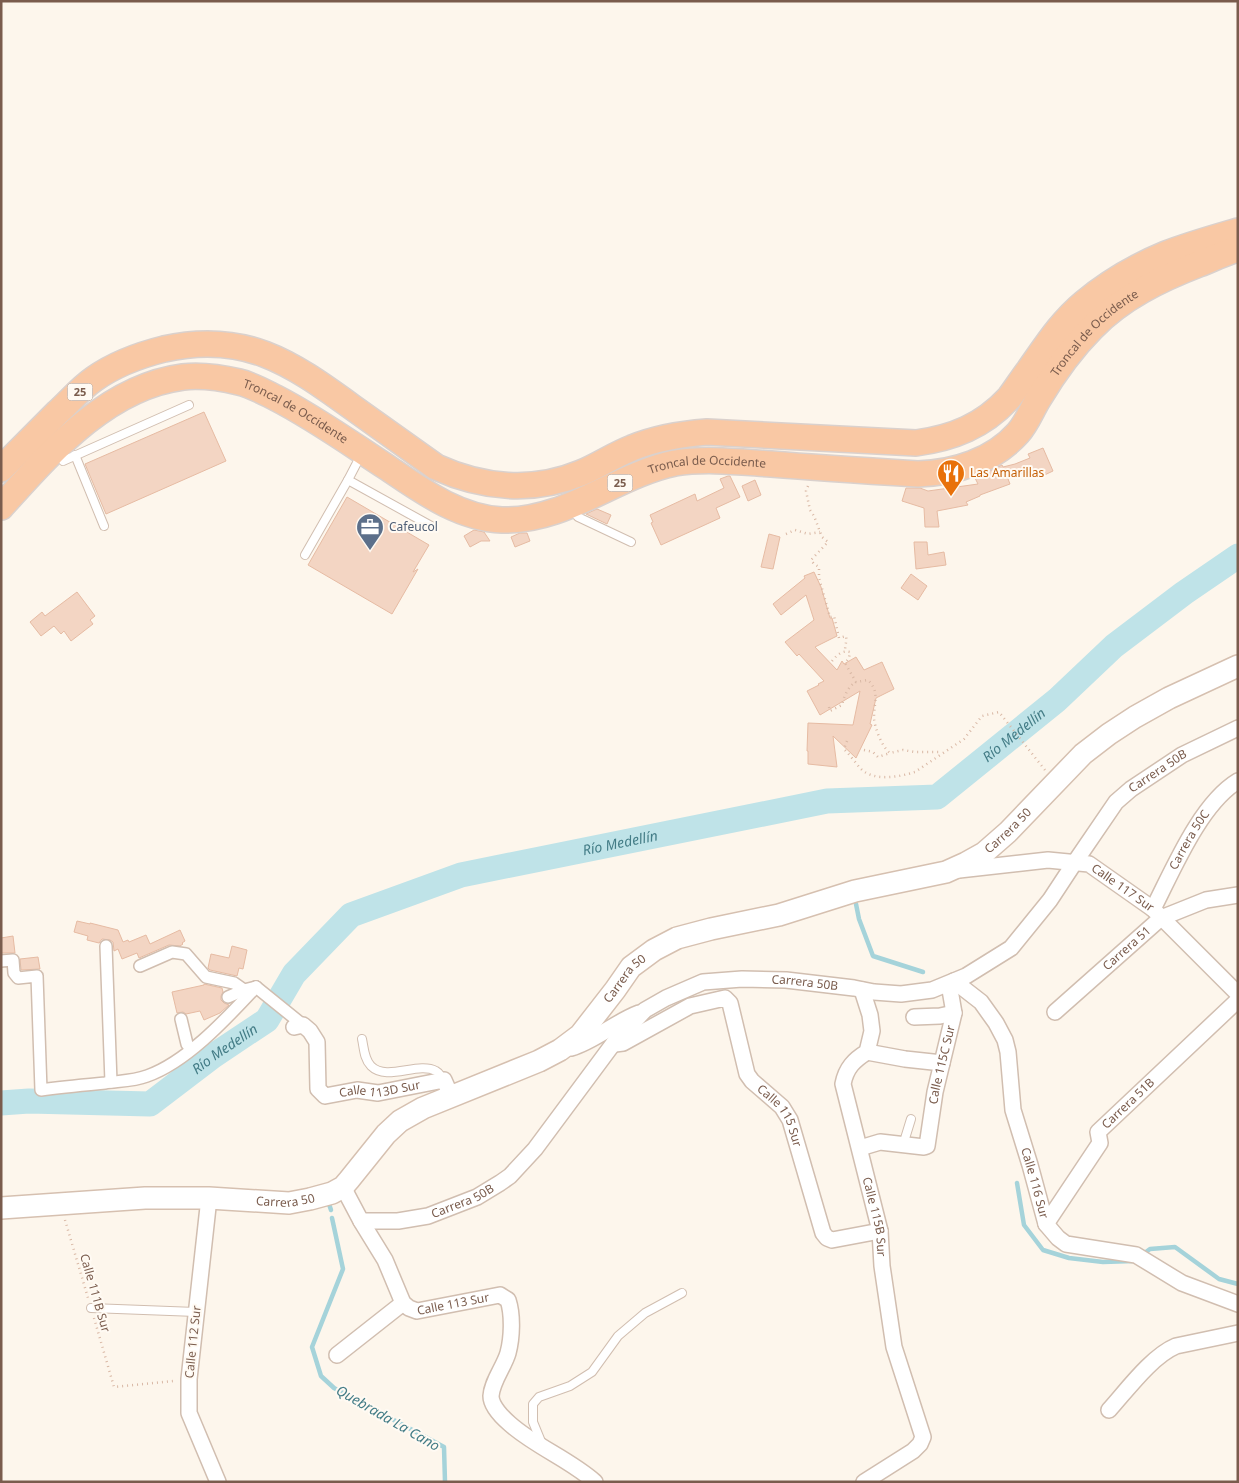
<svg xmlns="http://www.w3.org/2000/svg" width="1239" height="1483" font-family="'Noto Sans',sans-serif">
  <rect width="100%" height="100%" fill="#fdf6ec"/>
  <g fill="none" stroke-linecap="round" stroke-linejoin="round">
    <!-- stream -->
    <g stroke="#a5d3da" stroke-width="4.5">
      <path d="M856 904 859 919 873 956 923 972"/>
      <path d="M1017 1183 1024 1225 1043 1250 1069 1258 1103 1262 1133 1261"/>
      <path d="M329 1204 331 1210"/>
      <path d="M332 1218 343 1269 312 1347 321 1376 334 1388 444 1447 445 1482"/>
      <path d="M1142 1255 1150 1249 1175 1247 1219 1279 1238 1284"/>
    </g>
    <!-- river -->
    <path stroke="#bfe3e8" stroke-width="25" id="s1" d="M1 1103 29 1101 150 1104 213 1056 267 1020 294 974 351 915 461 875 827 801 937 797 1057 700 1114 646 1184 593 1238 556"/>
  </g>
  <!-- building -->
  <g fill="#f3d5c3" stroke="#e6bba3">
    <path d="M204 412 226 461 106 514 85 464Z"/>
    <path d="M1043 448 1053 471 1038 478 1034 469 1008 479 1010 484 980 495V496L966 502 968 505 937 511 939 527H925L924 508 902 501 906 488H920L928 491 978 484 975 478 1002 465 1003 467 1015 464 1030 458 1028 454Z"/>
    <path d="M728 476H730L740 497 716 508 720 518 661 545 651 523 653 522 650 515 695 494 697 501 724 488 720 479Z"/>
    <path d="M755 480 761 495 748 501 742 486Z"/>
    <path d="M347 497 429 545 413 572 418 569 392 614 308 565Z"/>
    <path d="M597 509 611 515 607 524 586 514Z"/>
    <path d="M474 530 484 532 490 541H481L470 547 464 536Z"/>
    <path d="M520 533H527L530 541 515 547 511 537Z"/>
    <path d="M769 534 780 537 773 569 761 567Z"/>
    <path d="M914 542H927L928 555 944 552 946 565 916 569Z"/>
    <path d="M814 572 821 587 830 618H832L837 636 815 647 837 670 842 661 844 664 856 657 864 670 882 662 894 689 876 698 870 724 872 725 856 758 833 736 837 767 808 764V751H807L808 723 853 725 860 691 820 715 807 691 819 685 818 684 824 681 799 654 797 656 785 642 814 620 806 595 781 615 773 604 805 578 804 576Z"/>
    <path d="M911 574 927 586 918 600 901 588Z"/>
    <path d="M77 592 95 616 90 620 93 624 71 641 64 631 61 634 54 626 41 636 30 622 42 612 45 616Z"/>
    <path d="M77 921 90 924V923L118 930 123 942 128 940 129 942 146 935 150 944 180 930 185 941 182 943 183 944 180 946 169 945 139 958 137 953 122 959 118 949 114 951 113 942 110 940 102 939 99 943 87 940 88 936 74 932Z"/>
    <path d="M13 936 15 953H1V938Z"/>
    <path d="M232 946 247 950 243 969 239 968 237 976 210 970 208 968 211 954 229 958Z"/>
    <path d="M38 957 40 969 21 970 20 959Z"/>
    <path d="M204 984 222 988 223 992 221 996V1000L224 1003 229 1005 220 1013 204 1020 200 1011 186 1014 183 1012 177 1013 172 992 204 985Z"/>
  </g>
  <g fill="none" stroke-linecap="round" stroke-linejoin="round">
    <!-- service casing -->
    <g stroke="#d1beb0" stroke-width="10">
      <g id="service">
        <path d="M75 455 104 526"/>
        <path d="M361 455 348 480 433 527"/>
        <path d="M63 461 189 405"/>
        <path d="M572 510 578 517 631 542"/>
        <path d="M305 555 348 480"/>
        <path d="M362 1039C364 1048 364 1059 371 1066 387 1082 418 1061 436 1071 440 1073 441 1077 444 1080"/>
        <path d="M903 1145 911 1119"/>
        <path d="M91 1308 196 1312"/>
        <path d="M542 1444 533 1422V1404L539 1397 570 1386 592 1372 618 1336 645 1313 682 1293"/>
      </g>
    </g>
    <!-- pedestrian casing -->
    <g stroke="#d1beb0" stroke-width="14">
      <g id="pedestrian">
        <path d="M106 946 111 1082"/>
        <path d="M1 961 13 960 14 973 18 978 37 976 41 1090C62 1087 84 1085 105 1083 119 1081 134 1081 147 1076 187 1062 227 1018 256 987"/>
        <path d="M140 966 172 952 186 954 206 977 234 983 244 990 256 987"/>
        <path d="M256 987 303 1025"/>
        <path d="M228 997 244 990"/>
        <path d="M181 1019 187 1044 191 1049"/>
      </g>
    </g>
    <!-- minor casing -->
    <g stroke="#d1beb0" stroke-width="18">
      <g id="minor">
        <path id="s2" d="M959 870 1048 860 1089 864 1153 909 1238 994"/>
        <path id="s3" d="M1153 909C1173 870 1200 804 1238 781"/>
        <path id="s4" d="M954 981 981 1002 996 1023 1005 1040 1008 1052 1013 1110 1030 1165 1046 1224 1058 1238 1066 1244 1136 1255 1182 1283 1238 1304"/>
        <path id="s5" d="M862 990 870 1015 872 1031 867 1052C854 1060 846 1068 843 1084L880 1231 882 1266 894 1347 923 1437 920 1444 913 1451 864 1482"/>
        <path id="s6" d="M1055 1012 1161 918 1206 900 1238 895"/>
        <path d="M914 1017 940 1016 954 1013"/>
        <path id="s7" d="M294 1027 303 1025 310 1031 317 1042 318 1089 325 1096 357 1090 378 1093 444 1080 451 1096"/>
        <path id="s8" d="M615 1044 623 1043 690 1006 725 998 730 1003 747 1074 752 1081 782 1107 790 1120 823 1233 827 1238 832 1240 880 1231"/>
        <path d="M571 1048C595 1041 615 1022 639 1013"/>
        <path d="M867 1052 905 1059 942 1063"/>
        <path id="s9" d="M860 1148 880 1142 924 1147 927 1146 935 1092 954 1013 949 984"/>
        <path id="s10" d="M343 1187 361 1221 385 1260 403 1303 409 1308 417 1311 500 1295 508 1300C513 1315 512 1338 508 1353 504 1367 492 1381 491 1396 491 1406 503 1418 510 1424 536 1447 569 1459 595 1482"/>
        <path d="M209 1198 189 1379V1413L218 1482"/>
        <path id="s11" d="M361 1221H398L428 1216 477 1197 500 1183 510 1176 535 1149 613 1044 645 1010 666 998 703 982 742 979 786 980 854 988 874 992 901 994 932 990 966 976 1011 948 1050 900 1075 862 1116 802 1131 789 1182 755 1238 728"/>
        <path id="s12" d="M1046 1224 1100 1143 1098 1132 1238 1000"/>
        <path d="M337 1355 403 1303"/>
        <path d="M1109 1410C1127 1390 1152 1356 1176 1346L1238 1333"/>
      </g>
    </g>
    <!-- secondary casing -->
    <g stroke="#d6c0b0" stroke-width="24">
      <g id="secondary">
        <path id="s13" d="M1 1208 145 1198H209L289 1203 310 1199 332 1193 343 1187 349 1180 386 1134 400 1121 423 1108 539 1061 560 1050 580 1035 615 990 631 967 654 950 677 938 711 929 779 915 855 891 946 872 966 863 984 853 1008 832 1083 754 1109 734 1135 717 1169 698 1238 666"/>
      </g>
    </g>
    <!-- trunk casing -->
    <g stroke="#dad1cd" stroke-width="28">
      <g id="trunk">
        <path d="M1 469C20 450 39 431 58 412 70 401 81 388 94 379 115 364 140 355 164 349 245 331 290 362 352 407 380 427 408 447 436 467 482 488 533 493 581 473 598 466 614 455 632 448 656 438 681 434 707 432L916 443C953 438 983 426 1009 398 1016 389 1022 379 1029 370 1046 346 1061 322 1084 303 1108 283 1137 266 1166 254 1189 245 1214 238 1238 231"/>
        <path id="s14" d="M1 507C50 453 106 387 183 377 201 375 222 378 239 382 252 385 264 392 276 398 315 418 351 444 388 468 422 491 459 518 502 520 565 522 616 475 675 463 706 458 740 462 771 464 820 468 869 471 918 474 954 473 993 461 1018 433 1027 423 1032 409 1039 398 1054 373 1072 348 1092 328 1121 298 1160 279 1199 264 1212 259 1224 253 1238 249"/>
      </g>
    </g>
    <!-- path -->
    <g stroke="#d9b8a5" stroke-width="2.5" stroke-dasharray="1 4" stroke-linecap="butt">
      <path d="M808 486 806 491 810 510 814 516 822 537 828 542 811 560 814 564 819 567V578L830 617 834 616 839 638 846 636C847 641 845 645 845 651"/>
      <path d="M786 534 795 530 808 534 820 532"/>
      <path d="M832 661C837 655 842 650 850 652L849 658 845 663 856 682 868 680C880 692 874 702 874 717 874 727 882 747 890 753L903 750 915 752H942"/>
      <path d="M829 707 830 711 842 705C844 697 848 686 856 682"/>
      <path d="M847 741 844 749C850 755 855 762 860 768 873 782 899 777 915 772L964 739 982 716 999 712 1045 770"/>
      <path d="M864 750 873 752 878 757 890 753"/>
      <path d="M65 1220 88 1298"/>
      <path d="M94 1318 114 1387 174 1381"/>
    </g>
    <!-- service -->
    <use href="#service" stroke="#fff" stroke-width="8"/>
    <!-- pedestrian -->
    <use href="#pedestrian" stroke="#fff" stroke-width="11"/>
    <!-- minor -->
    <use href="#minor" stroke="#fff" stroke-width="15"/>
    <!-- secondary -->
    <use href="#secondary" stroke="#fff" stroke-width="21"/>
    <!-- trunk -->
    <use href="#trunk" stroke="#f9c8a4" stroke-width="25"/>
  </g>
  <!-- icons -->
  <defs>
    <g id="restaurant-pin" transform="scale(1.4375)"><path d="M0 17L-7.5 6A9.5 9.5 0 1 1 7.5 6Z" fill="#e8710a" stroke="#fffaf3"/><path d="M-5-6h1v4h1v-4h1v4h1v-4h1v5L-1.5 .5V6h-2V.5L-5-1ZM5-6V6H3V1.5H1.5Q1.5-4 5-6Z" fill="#fff"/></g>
    <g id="office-pin" transform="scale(1.4375)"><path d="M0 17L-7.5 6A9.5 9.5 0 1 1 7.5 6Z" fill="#5c6f8a" stroke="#fffaf3"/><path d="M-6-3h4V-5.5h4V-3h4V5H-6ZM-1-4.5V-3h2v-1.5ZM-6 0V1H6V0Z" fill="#fff"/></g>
  </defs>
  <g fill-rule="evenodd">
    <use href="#restaurant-pin" x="951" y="473"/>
    <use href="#office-pin" x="370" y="527"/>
  </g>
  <g text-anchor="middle" stroke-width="4" stroke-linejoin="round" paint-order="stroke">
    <!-- shield labels -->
    <g fill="#fffaf3" stroke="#a28b7f" stroke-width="1">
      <rect x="67.5" y="383.5" width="25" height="17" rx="4"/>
      <rect x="607.5" y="474.5" width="25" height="17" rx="4"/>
    </g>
    <g font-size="11" font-weight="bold" fill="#7a5c4d">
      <text x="80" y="396">25</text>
      <text x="620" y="487">25</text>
    </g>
    <!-- street labels -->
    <g font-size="12" fill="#7a5c4d" stroke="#fffaf3">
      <text dy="4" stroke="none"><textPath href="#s14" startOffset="1250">Troncal de Occidente</textPath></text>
      <text dy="4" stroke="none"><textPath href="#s14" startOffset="349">Troncal de Occidente</textPath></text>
      <text dy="4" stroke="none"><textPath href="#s14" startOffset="800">Troncal de Occidente</textPath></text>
      <text dy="4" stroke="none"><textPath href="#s11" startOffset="990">Carrera 50B</textPath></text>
      <text dy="4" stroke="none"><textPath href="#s13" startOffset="1125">Carrera 50</textPath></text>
      <text dy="4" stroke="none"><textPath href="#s3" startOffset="78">Carrera 50C</textPath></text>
      <text dy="4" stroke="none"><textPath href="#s2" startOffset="172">Calle 117 Sur</textPath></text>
      <text dy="4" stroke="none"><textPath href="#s6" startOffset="96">Carrera 51</textPath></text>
      <text dy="4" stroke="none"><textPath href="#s13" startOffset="705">Carrera 50</textPath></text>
      <text dy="4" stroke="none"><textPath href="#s11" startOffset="540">Carrera 50B</textPath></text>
      <text dy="4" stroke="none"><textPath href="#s9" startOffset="151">Calle 115C Sur</textPath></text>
      <text dy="4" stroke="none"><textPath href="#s7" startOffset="144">Calle 113D Sur</textPath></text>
      <text dy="4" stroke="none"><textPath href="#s12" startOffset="150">Carrera 51B</textPath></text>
      <text dy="4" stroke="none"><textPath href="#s8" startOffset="255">Calle 115 Sur</textPath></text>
      <text dy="4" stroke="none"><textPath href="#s4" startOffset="226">Calle 116 Sur</textPath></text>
      <text dy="4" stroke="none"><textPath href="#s13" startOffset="285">Carrera 50</textPath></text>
      <text dy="4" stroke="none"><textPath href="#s11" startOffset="105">Carrera 50B</textPath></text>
      <text dy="4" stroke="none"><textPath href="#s5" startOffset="242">Calle 115B Sur</textPath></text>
      <text transform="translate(95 1293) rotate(74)" y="4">Calle 111B Sur</text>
      <text dy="4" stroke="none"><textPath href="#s10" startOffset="184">Calle 113 Sur</textPath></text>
      <text transform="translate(193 1342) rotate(-84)" y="4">Calle 112 Sur</text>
    </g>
    <!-- food labels -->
    <g font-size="12" fill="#c56008" stroke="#fffaf3" text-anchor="start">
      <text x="970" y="477">Las Amarillas</text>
    </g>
    <!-- service labels -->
    <g font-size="12" fill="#4e5e75" stroke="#fffaf3" text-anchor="start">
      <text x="389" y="531">Cafeucol</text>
    </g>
    <!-- water labels -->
    <g font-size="14" font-style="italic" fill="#437c86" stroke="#fffaf3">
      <text dy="5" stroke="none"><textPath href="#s1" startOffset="1128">Río Medellín</textPath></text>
      <text dy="5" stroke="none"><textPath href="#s1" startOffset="708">Río Medellín</textPath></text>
      <text dy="5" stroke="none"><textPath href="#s1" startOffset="242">Río Medellín</textPath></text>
      <text transform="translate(388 1418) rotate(30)" y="5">Quebrada La Cano</text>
    </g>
  </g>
  <!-- border -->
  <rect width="1239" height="1483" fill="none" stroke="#7a5c4d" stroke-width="5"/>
</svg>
